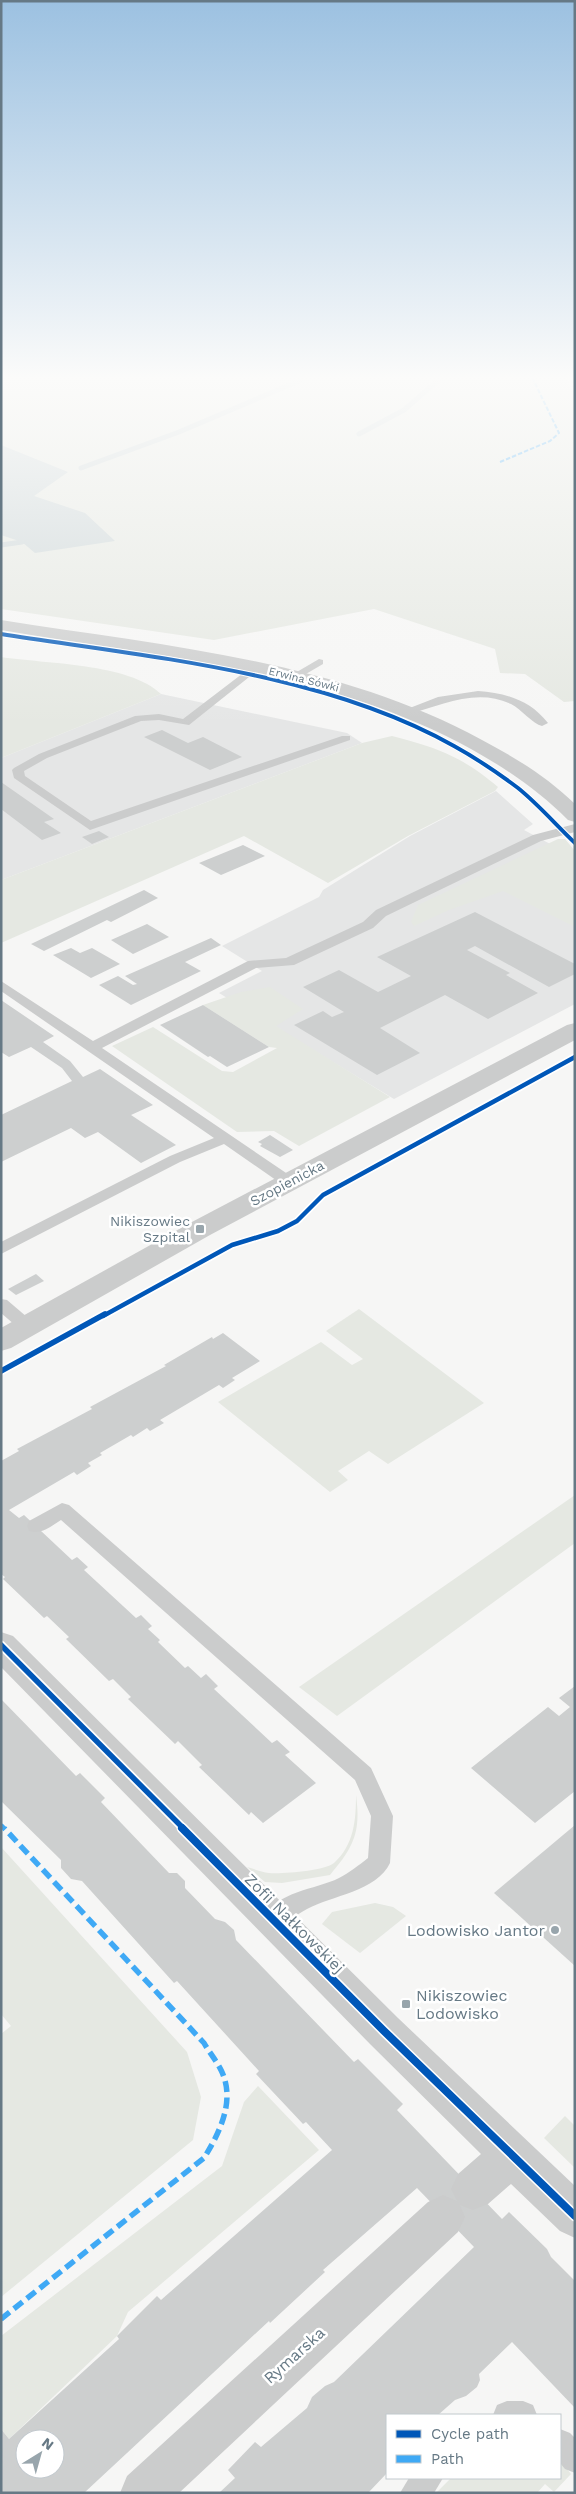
<svg xmlns="http://www.w3.org/2000/svg" width="576" height="2494" font-family="'Work Sans',sans-serif">
  <rect width="100%" height="100%" fill="#f6f6f5"/>
  <!-- built -->
  <g fill="#e5e6e6">
    <path d="M161 694 347 733 362 743 1 880V758Z"/>
    <path d="M496 791 533 824 524 830 554 846 575 866V1004L394 1099 219 993 262 971 222 946 319 897 323 890 410 836Z"/>
  </g>
  <!-- green -->
  <g fill="#e5e8e2">
    <path d="M1 377H565L575 394V701L564 702 525 674 500 673 495 649 374 609 214 640 1 609Z"/>
    <path d="M1 657C46 664 129 663 161 694L1 758Z"/>
    <path d="M392 736C438 748 461 756 498 787L495 791 408 836 328 883 244 836 1 943V880L362 743Z"/>
    <path d="M558 839H565L575 851V927L503 891 449 910 414 926 411 922 418 905Z"/>
    <path d="M270 987 303 1009 276 1026 390 1097 299 1146 274 1131 237 1132 112 1046 153 1027 222 1071 233 1072 277 1048 269 1047 203 1005 241 992Z"/>
    <path d="M359 1309 484 1403 388 1464 369 1451 338 1471 348 1480 330 1492 218 1402 321 1342 352 1365 363 1359 326 1331Z"/>
    <path d="M575 1495V1543L337 1716 299 1687Z"/>
    <path d="M356 1795C361 1832 354 1847 330 1875L282 1883 265 1882 247 1867C254 1869 262 1872 269 1873 283 1874 324 1871 334 1863 354 1845 356 1820 356 1795Z"/>
    <path d="M1 1847 187 2052 201 2097 193 2140 1 2297V2034L11 2026 1 2014Z"/>
    <path d="M375 1903 393 1907 406 1916 360 1953 322 1924 332 1912Z"/>
    <path d="M258 2086 319 2150 128 2312 117 2336 9 2439 1 2429V2336L222 2166 244 2102Z"/>
    <path d="M565 2116 575 2126V2168L544 2138Z"/>
    <path d="M560 2460 571 2474 554 2492 545 2484 537 2493H436L451 2478H560Z"/>
  </g>
  <!-- water -->
  <path fill="#cad4d6" d="M1 445 68 472 34 496 85 513 115 541 35 553 22 542 1 535Z"/>
  <g fill="none" stroke-linecap="round" stroke-linejoin="round">
    <!-- stream -->
    <g stroke="#cad4d6" stroke-width="5">
      <path d="M359 434 404 410 442 377"/>
      <path d="M81 468 179 432 308 377"/>
      <path d="M1 545 22 542"/>
    </g>
  </g>
  <!-- building -->
  <g fill="#cdcfcf" fill-rule="evenodd">
    <path d="M162 730 188 743 203 737 242 757 210 770 144 737Z"/>
    <path d="M1 782 54 819 44 822 61 833 42 840 1 809Z"/>
    <path d="M99 831 109 837 92 844 82 837Z"/>
    <path d="M243 845 265 856 221 875 199 863Z"/>
    <path d="M144 890 158 898 111 922 107 920 44 951 31 944Z"/>
    <path d="M475 912 575 964V974L549 987 475 946 467 950 510 973 506 975 538 993 488 1019 445 995 380 1028 420 1053 377 1075 294 1025 323 1011 332 1017 344 1012 303 987 339 970 378 992 411 976 377 957Z"/>
    <path d="M147 924 169 937 133 954 111 940Z"/>
    <path d="M211 938 221 945 185 962 201 971 131 1005 99 985 118 976 133 985 137 984 125 976Z"/>
    <path d="M71 948 80 953 92 948 120 964 91 978 53 955Z"/>
    <path d="M1 1000 54 1036 43 1042 70 1061 83 1077 100 1069 153 1105 131 1115 176 1145 141 1163 98 1132 85 1138 71 1128 1 1162V1115L72 1081 62 1068 31 1047 9 1057 1 1052Z"/>
    <path d="M203 1005 269 1047 227 1067 210 1056 208 1057 160 1025Z"/>
    <path d="M270 1135 293 1150 280 1157 260 1146 262 1144 258 1142Z"/>
    <path d="M36 1274 44 1281 16 1295 8 1289Z"/>
    <path d="M223 1333 260 1361 232 1378 235 1380 223 1388 219 1385 160 1420 164 1423 150 1431 147 1428 133 1437 131 1435 100 1453 102 1455 88 1463 91 1466 77 1475 74 1472 9 1510 19 1518 24 1515 72 1560 77 1557 88 1567 84 1570 136 1618 141 1615 152 1626 148 1629 160 1640 158 1642 185 1668 188 1666 201 1678 206 1674 218 1686 214 1689 272 1743 277 1740 290 1752 285 1755 316 1783 263 1823 251 1812 249 1815 199 1767 202 1765 178 1741 175 1744 128 1699 131 1697 113 1679 109 1681 66 1639 69 1637 47 1616 44 1618 3 1579 5 1577 1 1574V1461L19 1451 17 1449 92 1409 90 1407 166 1366 164 1365 212 1337 213 1339Z"/>
    <path d="M575 1686V1791L535 1823 471 1768 548 1707 559 1716 570 1707 559 1698Z"/>
    <path d="M1 1699 76 1776 80 1773 105 1798 101 1802 169 1873H177L185 1881V1888L215 1919 225 1922 234 1930 236 1940 354 2062 358 2059 403 2104 397 2110 502 2219 509 2212 547 2249 551 2257 575 2281V2408L512 2342 479 2374 480 2380 477 2387 466 2396 455 2400 438 2415H387V2473L368 2493H219L235 2478 228 2470 255 2442 261 2447 307 2408 312 2397 325 2386 334 2382 474 2247 417 2188 323 2270 325 2272 270 2323 269 2321 84 2493H1V2429L9 2439 119 2339 117 2336 157 2296 161 2300 332 2150 306 2122 303 2124 256 2074 259 2071 177 1981 174 1983 82 1881 71 1879 61 1868V1860L1 1801ZM25 2439H55V2469H25Z"/>
    <path d="M575 1825V1966L494 1893Z"/>
  </g>
  <g fill="none" stroke-linecap="round" stroke-linejoin="round">
    <!-- service -->
    <g fill="#cbcccc" fill-rule="evenodd">
      <path d="M319 659 323 660V664L299 678 295 679 290 676Z"/>
      <path d="M255 664 259 665V669L189 725 159 720 141 721 47 758 24 771 25 776 91 821 342 736H350V740L90 830 14 778 12 770 14 768 39 754 135 716 159 714 183 719Z"/>
      <path d="M478 691C506 693 530 700 548 723L542 726C533 724 521 709 511 704 476 687 441 706 408 714L402 711 438 697Z"/>
      <path d="M575 824V832L541 841 386 916 373 928 294 965 256 968 102 1048 295 1179 297 1182 295 1185H283L224 1144 180 1162 1 1254V1242L170 1156 214 1138 1 991V981L93 1041 248 961 286 958 363 922 376 910 533 835Z"/>
      <path d="M1 1299 7 1300 34 1323 37 1327 34 1331H22L1 1313Z"/>
      <path d="M62 1503 69 1505 371 1768 393 1816 390 1863C377 1891 331 1896 307 1909 295 1915 287 1924 274 1929L266 1926 263 1919C276 1891 315 1890 339 1878 349 1873 359 1865 368 1858L371 1816 355 1780 61 1520C51 1526 42 1535 29 1531L27 1526 29 1521Z"/>
      <path d="M507 2401H523L533 2405 537 2415H493L497 2405Z"/>
      <path d="M560 2429 570 2433 575 2438V2473L565 2469 560 2463Z"/>
      <path d="M409 2478H443L434 2493H400Z"/>
    </g>
    <!-- minor -->
    <path fill="#cbcccc" fill-rule="evenodd" d="M1 1632 13 1636 398 2018 575 2186V2238L560 2231 511 2184 488 2204 473 2210 460 2205 465 2217 458 2232 179 2493H120L127 2476 428 2202 443 2195 457 2201 451 2189 458 2174 481 2154 370 2044 1 1667Z"/>
    <!-- tertiary -->
    <g fill="#cbcccc" fill-rule="evenodd">
      <path d="M1 620C164 646 335 660 482 740 516 758 547 777 575 804V822L568 820C539 791 507 769 471 749 327 670 161 657 1 630Z"/>
      <path d="M575 1023V1040L210 1235 11 1348 1 1351V1328L190 1223 567 1025Z"/>
    </g>
    <!-- quiet-far2 -->
    <path stroke="#3fa9f5" stroke-width="2" stroke-dasharray="4.5 2" stroke-linecap="butt" d="M500 462 550 441 559 433 532 377"/>
    <!-- quiet-far1 -->
    <path stroke="#3fa9f5" stroke-width="4.5" stroke-dasharray="9 4.5" stroke-linecap="butt" d="M1 1825 5 1829"/>
    <!-- quiet -->
    <path stroke="#3fa9f5" stroke-width="5.5" stroke-dasharray="11 5.5" stroke-linecap="butt" d="M1 2319 204 2158C220 2132 236 2100 221 2070 216 2060 209 2052 204 2043L4 1828"/>
    <!-- cycleway-far3 casing -->
    <g stroke="#fff" stroke-width="6">
      <path id="cycleway-far3" d="M1 634C148 657 323 672 454 746 476 758 498 773 518 788 538 804 556 825 575 843"/>
    </g>
    <!-- cycleway-far2 casing -->
    <g stroke="#fff" stroke-width="8">
      <path id="cycleway-far2" d="M103 1316 232 1245 278 1231 297 1221 323 1195 575 1057"/>
    </g>
    <!-- cycleway-far1 casing -->
    <g stroke="#fff" stroke-width="9">
      <g id="cycleway-far1">
        <path d="M1 1371 105 1314"/>
        <path d="M1 1645 184 1829"/>
      </g>
    </g>
    <!-- cycleway casing -->
    <g stroke="#fff" stroke-width="11">
      <path id="cycleway" d="M182 1828 384 2031 575 2216"/>
    </g>
    <!-- cycleway-far3 -->
    <use href="#cycleway-far3" stroke="#0057b8" stroke-width="4"/>
    <!-- cycleway-far2 -->
    <use href="#cycleway-far2" stroke="#0057b8" stroke-width="4.5"/>
    <!-- cycleway-far1 -->
    <use href="#cycleway-far1" stroke="#0057b8" stroke-width="5.5"/>
    <!-- cycleway -->
    <use href="#cycleway" stroke="#0057b8" stroke-width="8"/>
  </g>
  <!-- sky -->
  <linearGradient id="sky" x2="0" y2="1"><stop stop-color="#9cc1e1"/><stop offset="0.52" stop-color="#fbfbfa"/><stop offset="1" stop-color="#fbfbfa" stop-opacity="0"/></linearGradient>
  <rect width="576" height="726" fill="url(#sky)"/>
  <!-- markers -->
  <g fill="#98a5ac" stroke="#fff" stroke-width="2">
    <rect x="195" y="1224" width="10" height="10" rx="2.5"/>
    <circle cx="555" cy="1930" r="5"/>
    <rect x="401" y="1999" width="10" height="10" rx="2.5"/>
  </g>
  <g text-anchor="middle" stroke-width="5" stroke-linejoin="round" paint-order="stroke">
    <!-- far-street labels -->
    <g font-size="11" fill="#667985" stroke="#fff">
      <text transform="translate(304 679) rotate(14)" y="4">Erwina Sówki</text>
    </g>
    <!-- street labels -->
    <g font-size="14" fill="#667985" stroke="#fff">
      <text transform="translate(287 1183) rotate(-28)" y="5">Szopienicka</text>
    </g>
    <!-- poi labels -->
    <g font-size="14" fill="#667985" stroke="#fff" text-anchor="end">
      <text x="190" y="1226">Nikiszowiec<tspan x="190" dy="16">Szpital</tspan></text>
    </g>
    <!-- near-street labels -->
    <g font-size="16" fill="#667985" stroke="#fff">
      <text transform="translate(295 1923) rotate(45)" y="6">Zofii Nałkowskiej</text>
      <text transform="translate(294 2355) rotate(-42)" y="6">Rymarska</text>
    </g>
    <!-- near-poi labels -->
    <g font-size="16" fill="#667985" stroke="#fff" text-anchor="end">
      <text x="545" y="1936">Lodowisko Jantor</text>
      <text x="416" y="2001" text-anchor="start">Nikiszowiec<tspan x="416" dy="18">Lodowisko</tspan></text>
    </g>
  </g>
  <!-- border -->
  <rect width="576" height="2494" fill="none" stroke="#667985" stroke-width="5"/>
  <!-- legend -->
  <rect x="386" y="2414" width="175" height="65" fill="#ffffff" stroke="#c2c9ce"/>
  <rect x="396" y="2430" width="25" height="8" fill="#0057b8" stroke="#c2c9ce"/>
  <text x="431" y="2439" font-size="15" fill="#667985">Cycle path</text>
  <rect x="396" y="2455" width="25" height="8" fill="#3fa9f5" stroke="#c2c9ce"/>
  <text x="431" y="2464" font-size="15" fill="#667985">Path</text>
  <!-- north arrow -->
  <g transform="translate(40 2454) rotate(37)"><circle r="24" fill="#ffffff" stroke="#c2c9ce"/>
  <path d="M0-4L9 19L0 12L-9 19Z" fill="#98a5ac"/>
  <text y="-8" font-size="14" font-weight="bold" text-anchor="middle" fill="#667985">N</text>
  </g>
</svg>
